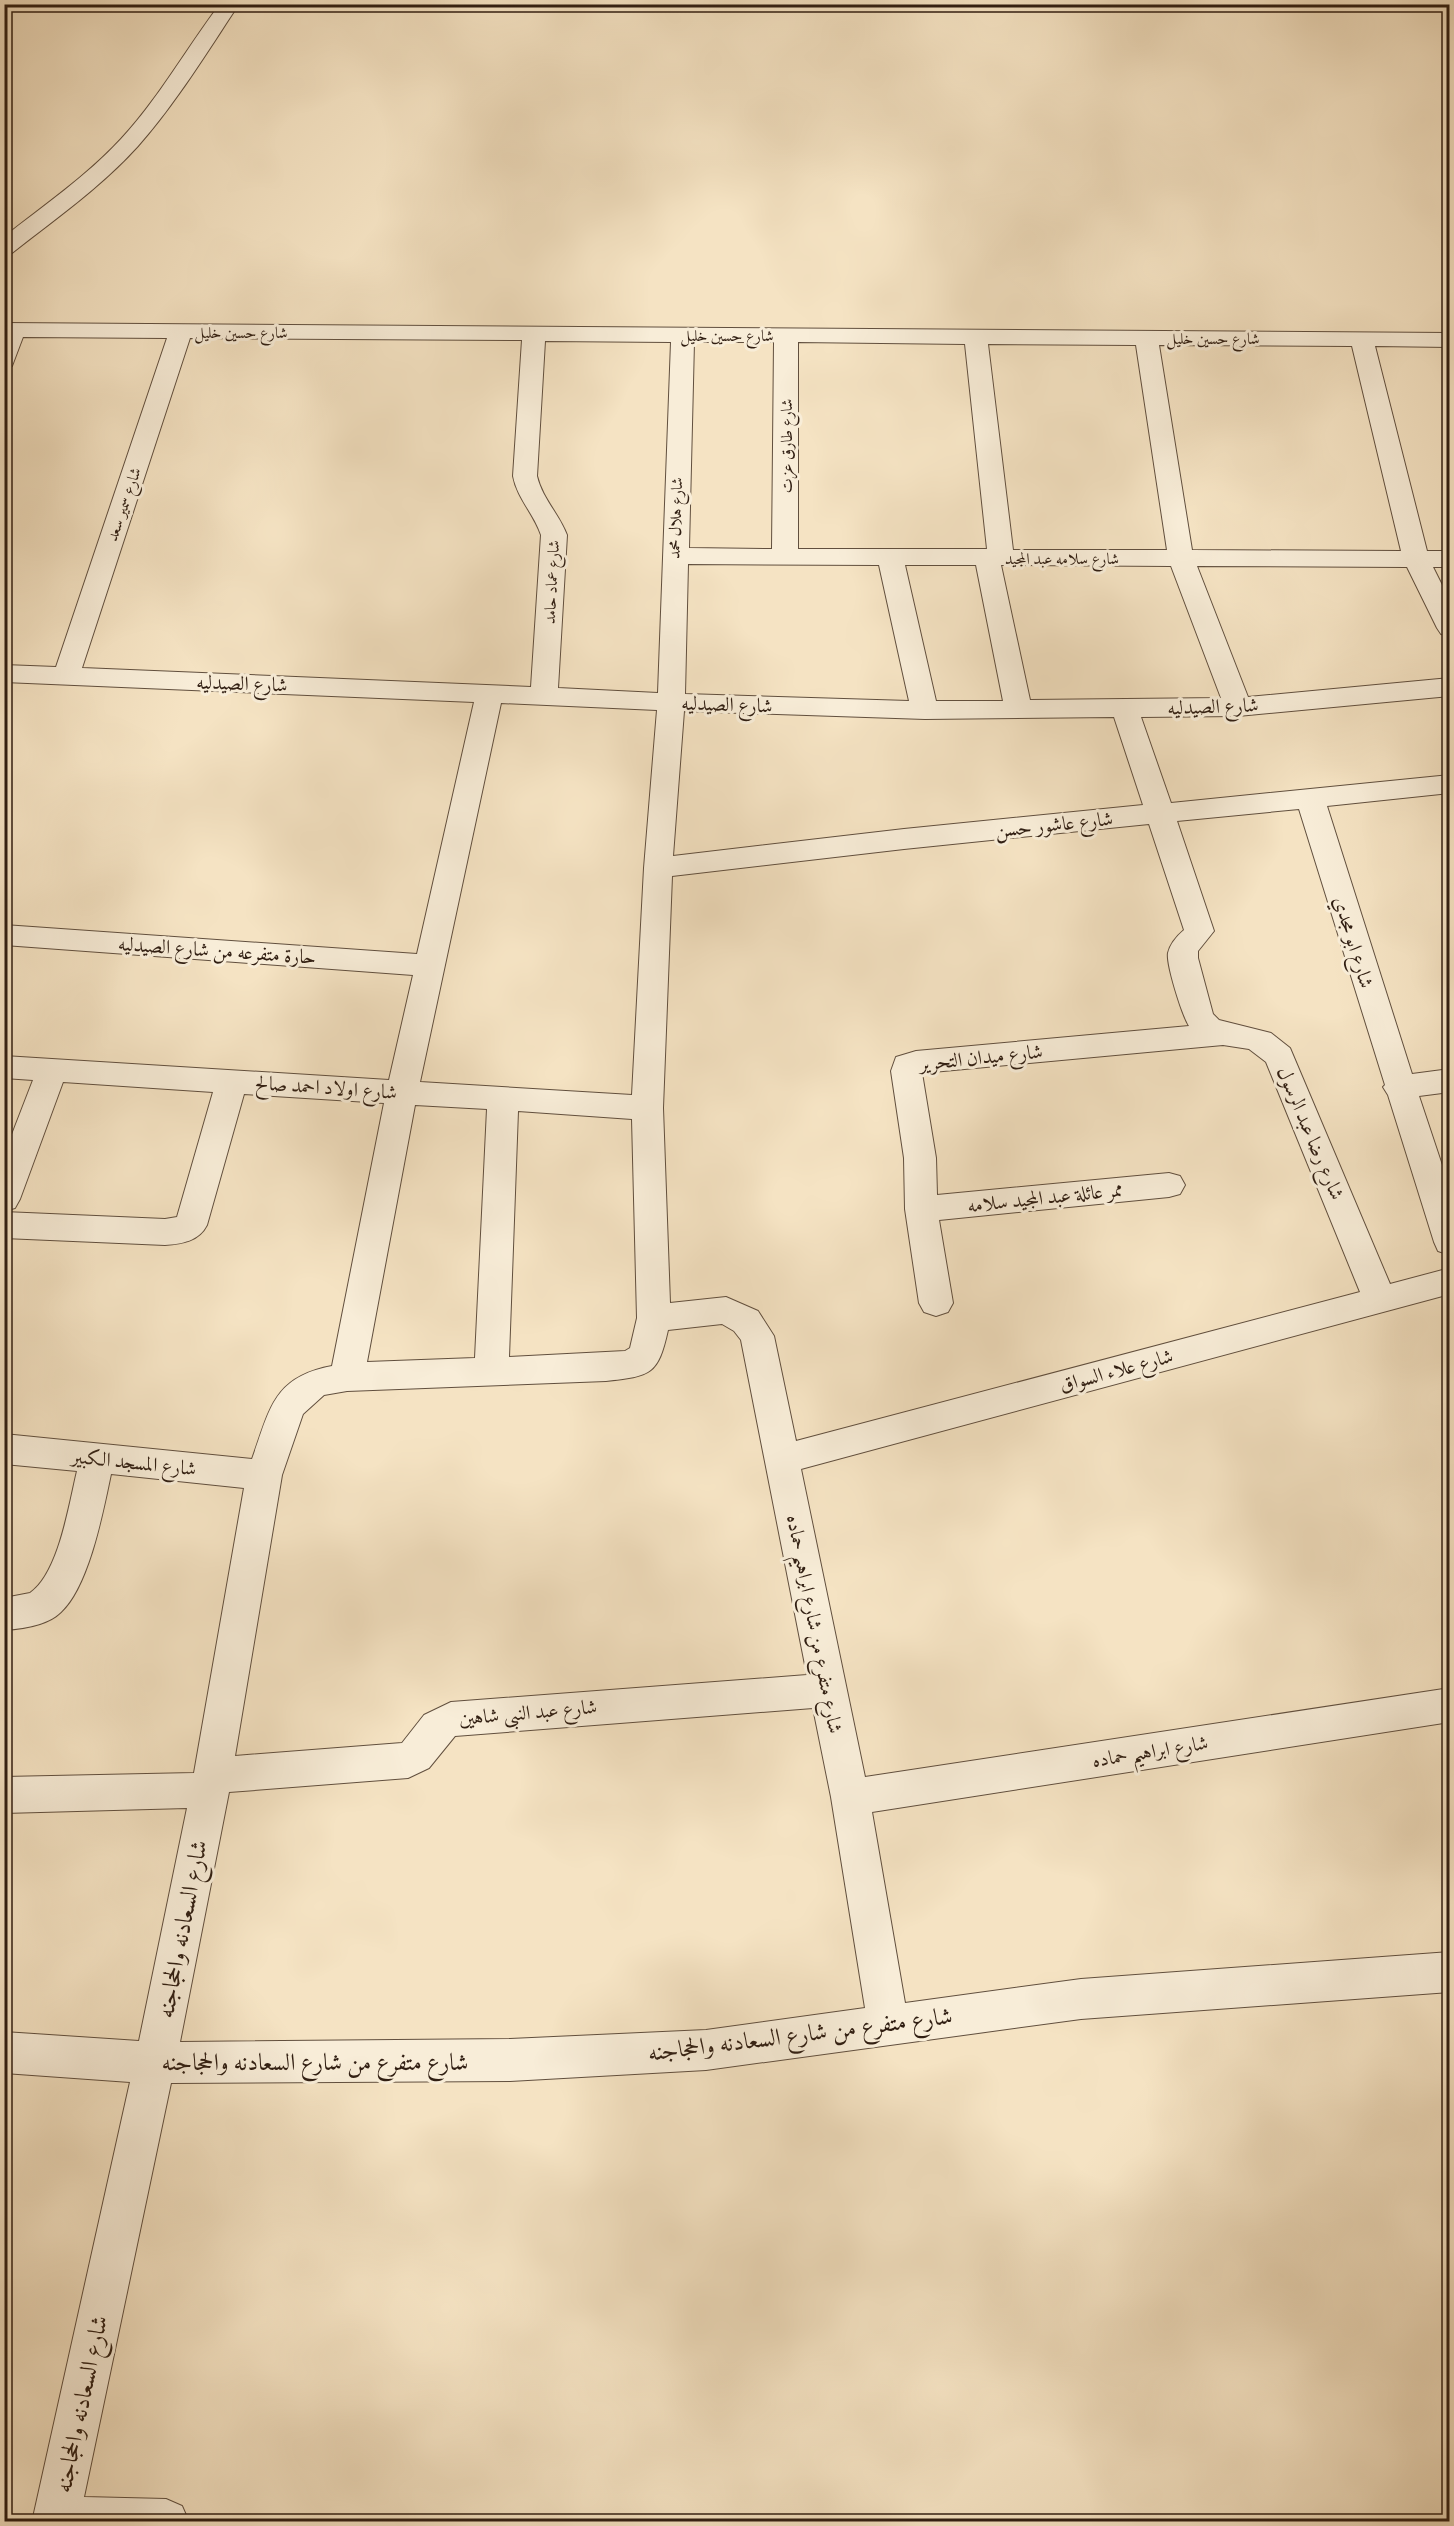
<svg xmlns="http://www.w3.org/2000/svg" width="1454" height="2526" font-family="'IM FELL Double Pica',Amiri,serif">
  <rect width="100%" height="100%" fill="#f5e3c3"/>
  <filter id="stains"><feTurbulence type="fractalNoise" baseFrequency=".00333" numOctaves="4"/><feColorMatrix values="0 0 0 0 .2 0 0 0 0 .09 0 0 0 0 .02 0 0 0 .5 -.17"/></filter>
  <radialGradient id="worn" r=".72"><stop offset=".6" stop-color="#630" stop-opacity="0"/><stop offset="1" stop-color="#630" stop-opacity=".3"/></radialGradient>
  <g fill="none" stroke-linecap="round" stroke-linejoin="round">
    <!-- minor casing -->
    <g stroke="#614f3e" stroke-width="2">
      <g id="minor">
        <path d="M220 4H239C207 52 176 103 138 146 101 187 55 219 12 253L4 255V237C44 205 87 176 121 139 159 98 186 49 220 4Z"/>
        <path d="M4 323 1450 333V347L1375 346 1427 551H1450V567H1433L1450 601V636L1441 634 1437 628 1407 567 1197 566 1248 697 1450 678V696L1238 716 1141 717 1171 803 1450 775V793L1327 806 1412 1074 1450 1069V1092L1419 1096 1450 1189V1255L1438 1251 1434 1242 1388 1095 1383 1087 1385 1085 1299 809 1177 821 1214 931 1198 951V958L1213 1014 1219 1020 1271 1033 1290 1048 1390 1284 1450 1268V1294L801 1469 865 1777 1450 1688V1722L872 1812 905 2003 1081 1979 1450 1952V1992L1081 2019 706 2070 510 2081 171 2083 84 2497 166 2499 182 2506 189 2522H32L130 2082 4 2073V2032L139 2041 187 1808 4 1813V1777L194 1773 244 1488 111 1474C103 1512 89 1586 61 1612 48 1625 22 1629 4 1630V1598L30 1593C59 1573 69 1504 77 1471L4 1464V1434L252 1459C270 1409 273 1377 332 1366L384 1103 244 1094 207 1225C199 1241 182 1244 165 1245L4 1238V1212L165 1219 177 1217 213 1092 63 1082 20 1199 15 1208 4 1211V1155L33 1080 4 1078V1056L389 1080 413 975 4 945V925L417 954 474 702 4 682V665L56 667 167 338 23 337 12 366 4 368ZM190 338 522 340 513 476C517 498 534 514 541 535L531 687 82 668ZM545 341 671 342 658 693 558 688 567 535C559 514 542 498 537 476ZM694 342H774L772 549 689 548ZM798 342 965 344 987 549H798ZM988 344 1136 345 1167 550H1013ZM1159 345 1352 346 1401 551 1192 550ZM688 564 879 565 909 701 685 694ZM905 565H976L1003 701H936ZM1001 565 1171 566 1221 698 1030 700ZM501 703 657 710 644 868 632 1095 420 1082ZM684 711 925 719 1114 717 1143 805 904 829 673 856ZM1149 824 1184 930C1177 936 1170 944 1168 953 1166 964 1182 1015 1189 1026L916 1051 896 1057 891 1071 904 1158 905 1209 919 1303 924 1312 936 1316 948 1312 953 1303 939 1220 1169 1197 1180 1194 1185 1185 1180 1176 1169 1173 937 1195 936 1158 922 1073 1223 1045 1249 1049 1266 1062 1360 1292 796 1441 774 1336 758 1311 726 1297 670 1303 663 1108 672 876 904 849ZM415 1105 487 1109 475 1358 367 1362ZM518 1111 632 1119 637 1318 630 1348 625 1351 509 1357ZM722 1324 734 1331 741 1340 807 1675 451 1702 424 1715 402 1743 235 1756 282 1475 303 1414 324 1395 347 1391 606 1381C651 1376 658 1375 668 1330ZM813 1708 831 1797 865 2008 706 2030 510 2039 180 2042 229 1792 408 1778 429 1768 455 1736Z"/>
      </g>
    </g>
    <!-- minor -->
    <use href="#minor" fill="#f8edd8" fill-rule="evenodd"/>
  </g>
  <g text-anchor="middle" stroke-width="6" stroke-linejoin="round" paint-order="stroke">
    <!-- far-street labels -->
    <g font-size="16" fill="#301e12" stroke="#f8edd8">
      <text x="241" y="338">شارع حسين خليل</text>
      <text x="727" y="341">شارع حسين خليل</text>
      <text x="1213" y="344">شارع حسين خليل</text>
      <text transform="translate(786 446) rotate(-90)" y="6">شارع طارق عزت</text>
      <text transform="translate(123 504) rotate(-71)" y="6">شارع سمير سعد</text>
      <text transform="translate(675 518) rotate(-88)" y="6">شارع هلال محمد</text>
      <text x="1062" y="564">شارع سلامه عبد المجيد</text>
      <text transform="translate(551 582) rotate(-87)" y="6">شارع عماد حامد</text>
    </g>
    <!-- street labels -->
    <g font-size="20" fill="#301e12" stroke="#f8edd8">
      <text transform="translate(242 683) rotate(2)" y="7">شارع الصيدليه</text>
      <text transform="translate(727 704) rotate(2)" y="7">شارع الصيدليه</text>
      <text transform="translate(1213 706) rotate(-2)" y="7">شارع الصيدليه</text>
      <text transform="translate(1054 824) rotate(-6)" y="7">شارع عاشور حسن</text>
      <text transform="translate(1354 942) rotate(73)" y="7">شارع ابو مجدي</text>
      <text transform="translate(217 950) rotate(4)" y="7">حارة متفرعه من شارع الصيدليه</text>
      <text transform="translate(981 1057) rotate(-6)" y="7">شارع ميدان التحرير</text>
      <text transform="translate(326 1087) rotate(4)" y="7">شارع اولاد احمد صالح</text>
      <text transform="translate(1311 1133) rotate(67)" y="7">شارع رضا عبد الرسول</text>
      <text transform="translate(1045 1197) rotate(-6)" y="7">ممر عائلة عبد المجيد سلامه</text>
      <text transform="translate(1116 1370) rotate(-15)" y="7">شارع علاء السواق</text>
      <text transform="translate(134 1462) rotate(6)" y="7">شارع المسجد الكبير</text>
      <text transform="translate(815 1624) rotate(79)" y="7">شارع متفرع من شارع ابراهيم حماده</text>
      <text transform="translate(528 1712) rotate(-5)" y="7">شارع عبد النبى شاهين</text>
      <text transform="translate(1150 1751) rotate(-9)" y="7">شارع ابراهيم حماده</text>
    </g>
    <!-- near-street labels -->
    <g font-size="24" fill="#301e12" stroke="#f8edd8">
      <text transform="translate(182 1929) rotate(-79)" y="8">شارع السعادنه والحجاجنه</text>
      <text transform="translate(800 2034) rotate(-7)" y="8">شارع متفرع من شارع السعادنه والحجاجنه</text>
      <text x="315" y="2070">شارع متفرع من شارع السعادنه والحجاجنه</text>
      <text transform="translate(81 2404) rotate(-78)" y="8">شارع السعادنه والحجاجنه</text>
    </g>
  </g>
  <!-- margin -->
  <rect width="1454" height="2526" fill="none" stroke="#f5e3c3" stroke-width="24"/>
  <rect x="6" y="6" width="1442" height="2514" fill="none" stroke="#301e12" stroke-width="3"/>
  <rect x="12" y="12" width="1430" height="2502" fill="none" stroke="#301e12" stroke-width="1.5"/>
  <rect width="100%" height="100%" filter="url(#stains)"/>
  <rect width="100%" height="100%" fill="url(#worn)"/>
</svg>
